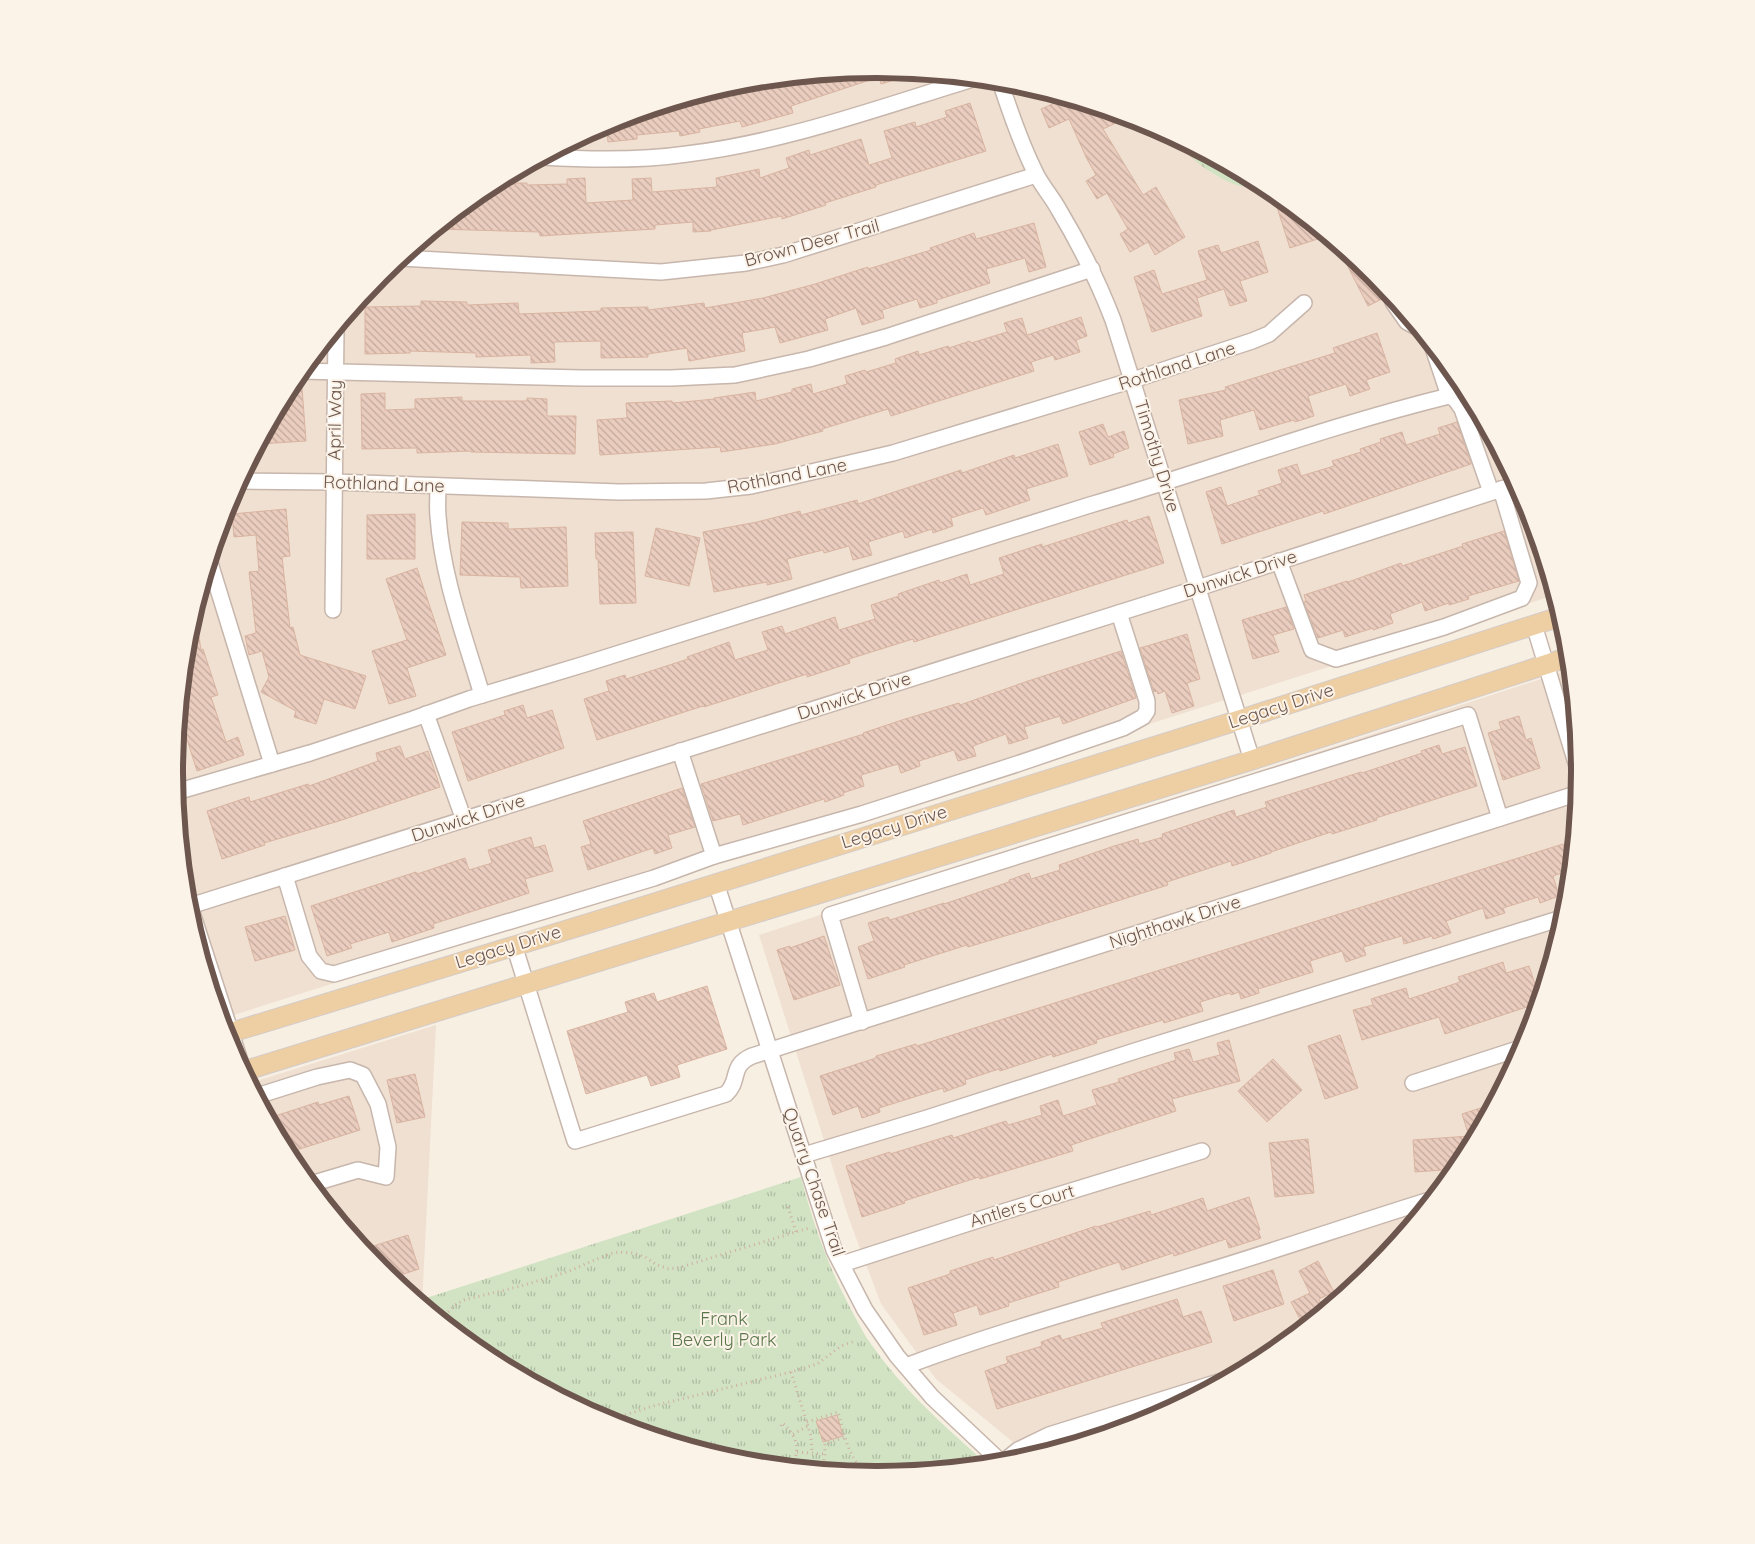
<svg xmlns="http://www.w3.org/2000/svg" width="1755" height="1544" font-family="Quicksand,sans-serif">
  <defs>
    <pattern id="forest-firs" width="22" height="20" patternUnits="userSpaceOnUse" patternTransform="scale(1.25)"><rect width="22" height="20" fill="#d2e3c4"/><path d="M5 1l3.5 6h-7zM16 11l3.5 6h-7z" fill="#aebba1"/></pattern>
    <pattern id="park-tufts" width="24" height="20" patternUnits="userSpaceOnUse" patternTransform="scale(1.25)"><rect width="24" height="20" fill="#d2e3c4"/><path d="M3 7l-1-3M5 7V3M7 7l1-3M15 17l-1-3M17 17v-4M19 17l1-3" fill="none" stroke="#aebba1"/></pattern>
    <pattern id="building-back-hatch" width="6" height="6" patternUnits="userSpaceOnUse" patternTransform="scale(1.25)"><rect width="6" height="6" fill="#eacdbe"/><path d="M-1 5l2 2M0 0l6 6M5-1l2 2" fill="none" stroke="#c2a99d"/></pattern>
  </defs>
  <rect width="100%" height="100%" fill="#f8efe3"/>
  <!-- residential -->
  <g fill="#efe0d2">
    <path d="M878 69 1015 82 1147 122 1169 134 1178 145 1216 176 1246 187 1264 185 1268 187 1375 275 1462 382 1527 503 1555 595 221 1019 188 909 174 772 188 635 228 503 293 381 380 275 487 187 609 122 741 82Z"/>
    <path d="M1571 669 1581 772 1567 909 1527 1041 1462 1163 1375 1269 1268 1357 1146 1422 1031 1457 936 1379 881 1304 849 1219 759 935Z"/>
    <path d="M436 1025 422 1304 380 1269 293 1162 250 1083Z"/>
  </g>
  <!-- forest -->
  <path fill="url(#forest-firs)" d="M1169 134 1264 185C1259 186 1251 188 1245 187 1217 182 1186 155 1169 134Z"/>
  <!-- park -->
  <path fill="url(#park-tufts)" d="M801 1177C814 1227 829 1269 854 1315 859 1324 864 1335 871 1344 901 1387 940 1422 979 1457L983 1465 878 1475 740 1462 608 1422 487 1357 422 1304 423 1299Z"/>
  <!-- building -->
  <g fill="url(#building-back-hatch)" stroke="#dab4a1">
    <path d="M878 69 917 73 881 84 879 77 791 106 793 113 742 127 740 121 699 129 700 132 680 136 679 131 637 135V139L608 142 606 124 609 122 741 82Z"/>
    <path d="M1066 98 1116 113 1120 121 1103 129 1143 195 1156 187 1185 237 1155 255 1148 242 1130 252 1120 234 1128 229 1107 193 1097 199 1086 181 1096 175 1087 159 1069 119 1049 128 1041 109Z"/>
    <path d="M970 103 986 151 876 185V187L825 203 826 205 782 219V216L711 230V231L693 232V222L655 225V229L540 236 539 232 436 229 487 187 495 183H527V185L567 184V179L585 178 586 203 633 200 632 179 651 178 652 192 717 187 716 178 759 169 760 178 789 168 786 158 809 150 810 155 861 139 869 165 892 158 884 131 915 122 916 127 947 117 945 111Z"/>
    <path d="M1285 201 1327 236 1290 248 1276 204Z"/>
    <path d="M1034 223 1046 267 1029 272 1025 258 986 269 990 283 937 300V303L920 308 917 299 882 310 884 318 862 325 856 308 825 319 828 330 780 343 775 327 742 333 745 351 689 361 687 348 648 354V357L601 358V341L554 342 555 362 531 363V355L476 357V353L410 351V353L365 354V307L421 306V301L467 302V305L518 303 519 314 601 311V308L648 307V310L704 303 705 308 763 298 815 284 868 267V269L931 250 930 248 974 233 976 239Z"/>
    <path d="M1258 241 1268 272 1240 281 1247 301 1230 306 1224 289 1197 298 1202 316 1152 332 1134 277 1154 270 1162 294 1207 280 1198 251 1218 245 1221 253Z"/>
    <path d="M1355 259 1375 275 1390 293 1384 298 1368 306 1346 263Z"/>
    <path d="M1081 317 1087 336 1076 340 1080 352 1055 360 1053 355 1031 362 1034 371 891 416 888 409 822 429 823 431 775 444 721 452 720 447 600 455 597 420 627 418 626 403 672 401 673 403 714 399V398L755 392 756 401 792 392V389L811 384 813 394 847 384 845 376 865 370 866 372 896 363 895 359 918 351 919 355 948 346 949 348 970 341 971 343 1007 332 1004 323 1022 318 1027 335Z"/>
    <path d="M1377 333 1390 372 1366 380 1370 389 1350 396 1346 384 1308 396 1314 416 1295 422 1294 420 1260 430 1254 410 1220 420 1223 436 1188 444 1179 400 1226 390 1225 387 1335 353 1333 348Z"/>
    <path d="M302 388 306 441 259 444 288 389Z"/>
    <path d="M385 393V410L415 409V399L462 397V401H527V398L547 399V416H576L575 454 471 452V451L417 453V448L362 449 361 394Z"/>
    <path d="M1457 422 1471 464 1324 514 1323 511 1222 544 1206 492 1221 487 1227 506 1260 495 1258 491 1282 483 1278 470 1297 464 1301 476 1334 466 1332 461 1361 452 1360 449 1381 442 1380 439 1402 432 1406 445 1440 434 1438 428Z"/>
    <path d="M1103 424 1108 437 1124 431 1129 448 1113 454 1114 457 1090 465 1079 432Z"/>
    <path d="M1058 444 1068 476 1026 489 1030 500 986 515 983 508 951 518 953 526 933 533 932 529 905 538 903 531 868 542 872 555 853 560 849 546 824 553 823 550 787 559 792 579 767 585V582L714 592 703 532 757 522 800 511 801 515 857 500 858 504 961 470 962 473 1014 455 1015 458Z"/>
    <path d="M286 509 290 556 282 557 290 628 293 627 300 655 366 676 355 709 324 699 316 724 294 717 296 711 261 692 269 677 262 651 249 655 245 636 256 633 249 572 259 571 256 535 234 537 232 514Z"/>
    <path d="M415 514V559H367V515Z"/>
    <path d="M1149 516 1164 563 914 642 913 639 849 659 850 663 807 677V674L704 707 703 706 597 740 584 699 609 691 606 681 625 675 626 679 688 659 687 657 729 642 735 660 768 650 762 632 782 626 785 634 835 617 839 630 875 619 871 605 899 596 898 594 939 580 940 583 967 574 970 585 1004 574 999 558 1042 544V547L1127 520 1128 523Z"/>
    <path d="M462 522 508 523V529L566 527 568 586 521 588 520 577 460 575Z"/>
    <path d="M656 528 700 538 689 586 645 576Z"/>
    <path d="M1504 531 1519 581 1468 596 1469 599 1449 605V603L1425 611 1422 602 1390 614 1393 623 1373 630V628L1345 637 1343 630 1318 638 1304 602 1306 601 1304 595 1347 581 1348 582 1401 563 1402 566 1463 546 1462 544Z"/>
    <path d="M633 532 636 603 600 604 598 559H596L595 533Z"/>
    <path d="M417 568 446 655 407 668 416 696 389 704 372 651 407 640 386 579Z"/>
    <path d="M1286 607 1294 629 1273 635 1279 652 1253 659 1242 620Z"/>
    <path d="M195 611 201 650 203 649 218 695 211 697 226 742 238 737 244 755 197 771 180 717 188 635Z"/>
    <path d="M1187 634 1200 679 1187 683 1194 706 1172 713 1165 691 1158 694 1157 691 1154 692 1140 648Z"/>
    <path d="M1121 651 1136 698 1063 724 1060 716 1024 727 1028 738 1009 744 1006 734 973 746 976 756 958 761 954 750 919 761 920 766 901 773 898 764 861 775 864 786 843 793 844 795 825 802 824 799 743 825 740 814 713 821 701 784 864 734 863 733 905 719 959 703 960 705 1028 681Z"/>
    <path d="M523 705 527 718 552 710 564 748 468 781 452 732 505 715 504 711Z"/>
    <path d="M1519 716 1526 740 1531 738 1540 768 1503 780 1488 733 1501 729 1499 722Z"/>
    <path d="M1439 745 1442 754 1465 747 1477 786 1376 818 1377 820 1332 834 1331 832 1271 852V853L1232 866 1231 861 1167 882 1168 885 1025 930 968 947 967 945 904 965 905 967 868 979 858 947 874 941 868 923 888 917 890 920 944 903V904L1009 882V880L1029 873 1031 879 1060 870 1059 865 1114 846 1138 839 1139 844 1163 837 1162 834 1234 810 1236 817 1267 807 1265 802 1361 772 1362 773 1422 753 1421 751Z"/>
    <path d="M400 746 405 759 428 751 440 787 339 821 264 843 265 845 222 859 207 811 249 797 250 802 308 784 309 786 378 761 376 753Z"/>
    <path d="M682 788 695 827 668 835 672 848 655 854 653 848 588 870 581 847 591 844 583 821Z"/>
    <path d="M531 837 534 848 545 845 553 871 525 879 529 893 433 924 434 928 392 942 389 932 350 944 352 948 327 956 311 906 416 872 417 874 465 858 469 870 492 863 488 850Z"/>
    <path d="M1563 844 1571 868V870L1553 876 1559 896 1540 903 1538 897 1503 908 1505 913 1486 919 1483 908 1446 921 1451 933 1433 939 1432 936 1404 944 1402 936 1363 947 1366 955 1346 962 1342 951 1310 961 1313 972 1258 989 1259 993 1241 999 1239 992 1231 995 1230 993 1200 1002 1203 1011 1164 1023 1163 1020 1096 1040 1097 1043 1053 1057 1052 1054 1000 1071 999 1069 965 1080 966 1084 944 1092 943 1088 879 1108 880 1112 862 1118 858 1106 833 1115 820 1076 876 1058V1056L916 1044 917 1046Z"/>
    <path d="M285 916 295 950 255 961 245 927Z"/>
    <path d="M824 936 840 985 794 1000 777 950 790 946V948Z"/>
    <path d="M1503 962 1506 973 1529 966 1540 999 1539 1003 1445 1034 1439 1017 1362 1040 1353 1010 1373 1005 1371 999 1406 988 1409 999 1460 982 1458 977Z"/>
    <path d="M707 986 727 1049 677 1065 680 1077 651 1086 647 1075 586 1094 567 1031 628 1012 625 1002 654 993 657 1002Z"/>
    <path d="M1340 1035 1358 1088 1325 1099 1308 1046Z"/>
    <path d="M1229 1040 1240 1081 1172 1099 1176 1111 1071 1145 1073 1151 980 1179 979 1177 904 1201 905 1203 862 1217 846 1166 890 1152V1154L952 1135 953 1138 1006 1121 1008 1125 1042 1115 1040 1106 1058 1100 1063 1116 1097 1105 1092 1090 1119 1082 1118 1079 1176 1060 1174 1053 1189 1049 1193 1062 1220 1055 1217 1043Z"/>
    <path d="M1273 1059 1302 1090 1267 1122 1238 1091Z"/>
    <path d="M415 1074 425 1117 397 1123 387 1080Z"/>
    <path d="M349 1096 360 1130 287 1153 269 1118 318 1102 319 1105Z"/>
    <path d="M1493 1104 1462 1163 1457 1169 1415 1172 1413 1140 1469 1136 1462 1114Z"/>
    <path d="M1308 1139 1314 1193 1275 1197 1269 1143Z"/>
    <path d="M1249 1197 1260 1230 1258 1231 1261 1238 1229 1248 1226 1239 1174 1256 1173 1253 1122 1270 1119 1262 1058 1282 1059 1287 1008 1303 1009 1306 980 1315 977 1305 953 1313 957 1325 924 1335 908 1288 950 1274V1271L993 1257 994 1260 1096 1226 1097 1227 1150 1211 1151 1215 1203 1198 1207 1211Z"/>
    <path d="M408 1235 419 1269 391 1278 380 1269 364 1249Z"/>
    <path d="M1318 1261 1334 1292 1319 1299 1324 1311 1304 1327 1291 1302 1310 1293 1299 1271Z"/>
    <path d="M1273 1270 1284 1304 1234 1321 1223 1286Z"/>
    <path d="M1177 1299 1183 1317 1201 1311 1212 1342 997 1409 985 1371 1008 1363 1006 1357 1042 1346 1041 1342 1060 1335 1062 1340 1103 1328 1101 1323Z"/>
    <path d="M837 1415 843 1436 823 1442 816 1421Z"/>
  </g>
  <g fill="none" stroke-linecap="round" stroke-linejoin="round">
    <!-- minor casing -->
    <g stroke="#c7b6ac" stroke-width="18">
      <g id="minor">
        <path d="M1000 81C1010 112 1021 144 1036 174 1042 186 1052 197 1059 210 1080 245 1098 281 1113 320L1252 760"/>
        <path d="M543 157C591 160 639 161 687 154 786 142 881 107 976 78"/>
        <path d="M400 258 661 272 746 263 783 255 1036 175"/>
        <path d="M1393 302 1407 322 1420 329"/>
        <path d="M1432 345 1449 396"/>
        <path d="M301 371 582 378H671L735 375 809 359 886 337 1092 269"/>
        <path d="M240 481 334 482 619 492 706 491 751 486 893 453 1133 380 1252 341 1269 334 1304 303"/>
        <path d="M438 486C438 496 437 506 438 516 442 577 465 637 482 695"/>
        <path d="M1279 561 1312 650 1336 659 1444 627 1522 598 1529 583 1501 489"/>
        <path d="M210 563 272 764"/>
        <path d="M333 610 336 329"/>
        <path d="M1534 625 1580 776"/>
        <path d="M426 714 464 820"/>
        <path d="M680 751 714 856"/>
        <path d="M176 792 310 753 413 719 469 699 585 664 1090 505C1210 470 1327 426 1449 396L1455 399 1462 409 1491 492"/>
        <path d="M285 876 309 956 321 971 334 974 654 878 714 856 862 814 1017 764 1123 728 1143 717 1147 711V701L1119 613"/>
        <path d="M716 883 834 1250 865 1310 897 1356 932 1397 1002 1463"/>
        <path d="M186 894 242 1067"/>
        <path d="M190 906 1198 588 1517 484"/>
        <path d="M514 945 575 1141 726 1094C741 1080 729 1066 752 1056L1579 793"/>
        <path d="M862 1022 830 915 1468 715 1500 818"/>
        <path d="M1413 1083 1524 1047"/>
        <path d="M257 1096 317 1077 350 1070 363 1075 378 1104 388 1147 386 1177 358 1170 311 1184"/>
        <path d="M804 1155 927 1118 1135 1051 1565 917"/>
        <path d="M842 1264 1006 1211 1202 1151"/>
        <path d="M906 1366C999 1331 1095 1305 1191 1276 1272 1252 1352 1224 1433 1199"/>
        <path d="M1002 1463 1018 1450 1049 1435 1225 1380"/>
      </g>
    </g>
    <!-- major casing -->
    <g stroke="#d3ccca" stroke-width="21">
      <g id="major">
        <path d="M226 1034 616 915 1239 720 1562 616"/>
        <path d="M244 1071 1252 760 1569 657"/>
      </g>
    </g>
    <!-- path -->
    <g stroke="#ceb1a2" stroke-width="3" stroke-dasharray="1 4" stroke-linecap="butt">
      <path d="M788 1207 796 1232"/>
      <path d="M441 1319 455 1305 464 1300 521 1286 567 1272 609 1254 619 1252 633 1253 645 1257 657 1265 669 1269 681 1267 809 1228"/>
      <path d="M791 1372 811 1436 812 1453"/>
      <path d="M606 1421 653 1406 791 1372 817 1364 841 1346 855 1341"/>
      <path d="M807 1422 838 1412C845 1434 849 1471 877 1475"/>
      <path d="M781 1426 782 1423C798 1436 800 1449 792 1467"/>
      <path d="M793 1434 808 1426"/>
      <path d="M797 1452 825 1454"/>
      <path d="M822 1470 825 1454V1444L846 1437"/>
      <path d="M900 1473 916 1466 952 1467"/>
    </g>
    <!-- minor -->
    <use href="#minor" stroke="#fff" stroke-width="15"/>
    <!-- major -->
    <use href="#major" stroke="#eecea3" stroke-width="19"/>
  </g>
  <g text-anchor="middle" stroke-width="4" stroke-linejoin="round" paint-order="stroke">
    <!-- street labels -->
    <g font-size="18" fill="#6c564d" stroke="#fcf3e8">
      <text transform="translate(812 243) rotate(-15)" y="6">Brown Deer Trail</text>
      <text transform="translate(1177 366) rotate(-18)" y="6">Rothland Lane</text>
      <text transform="translate(335 420) rotate(-89)" y="6">April Way</text>
      <text transform="translate(1157 456) rotate(73)" y="6">Timothy Drive</text>
      <text transform="translate(787 476) rotate(-11)" y="6">Rothland Lane</text>
      <text transform="translate(384 484) rotate(2)" y="6">Rothland Lane</text>
      <text transform="translate(1240 574) rotate(-18)" y="6">Dunwick Drive</text>
      <text transform="translate(854 696) rotate(-18)" y="6">Dunwick Drive</text>
      <text transform="translate(1281 706) rotate(-18)" y="6">Legacy Drive</text>
      <text transform="translate(468 818) rotate(-18)" y="6">Dunwick Drive</text>
      <text transform="translate(894 827) rotate(-17)" y="6">Legacy Drive</text>
      <text transform="translate(1175 922) rotate(-18)" y="6">Nighthawk Drive</text>
      <text transform="translate(508 947) rotate(-17)" y="6">Legacy Drive</text>
      <text transform="translate(814 1182) rotate(71)" y="6">Quarry Chase Trail</text>
      <text transform="translate(1022 1206) rotate(-17)" y="6">Antlers Court</text>
    </g>
    <!-- park labels -->
    <g font-size="18" fill="#59764a" stroke="#fcf3e8">
      <text x="724" y="1325">Frank<tspan x="724" dy="21">Beverly Park</tspan></text>
    </g>
  </g>
  <!-- crop -->
  <path d="M0 0H1755V1544H0ZM183 772a694 694 0 1 1 1388 0a694 694 0 1 1-1388 0Z" fill="#fcf3e8" fill-rule="evenodd"/>
  <path fill="none" stroke="#6c564d" stroke-width="6" d="M183 772a694 694 0 1 1 1388 0a694 694 0 1 1-1388 0Z"/>
</svg>
